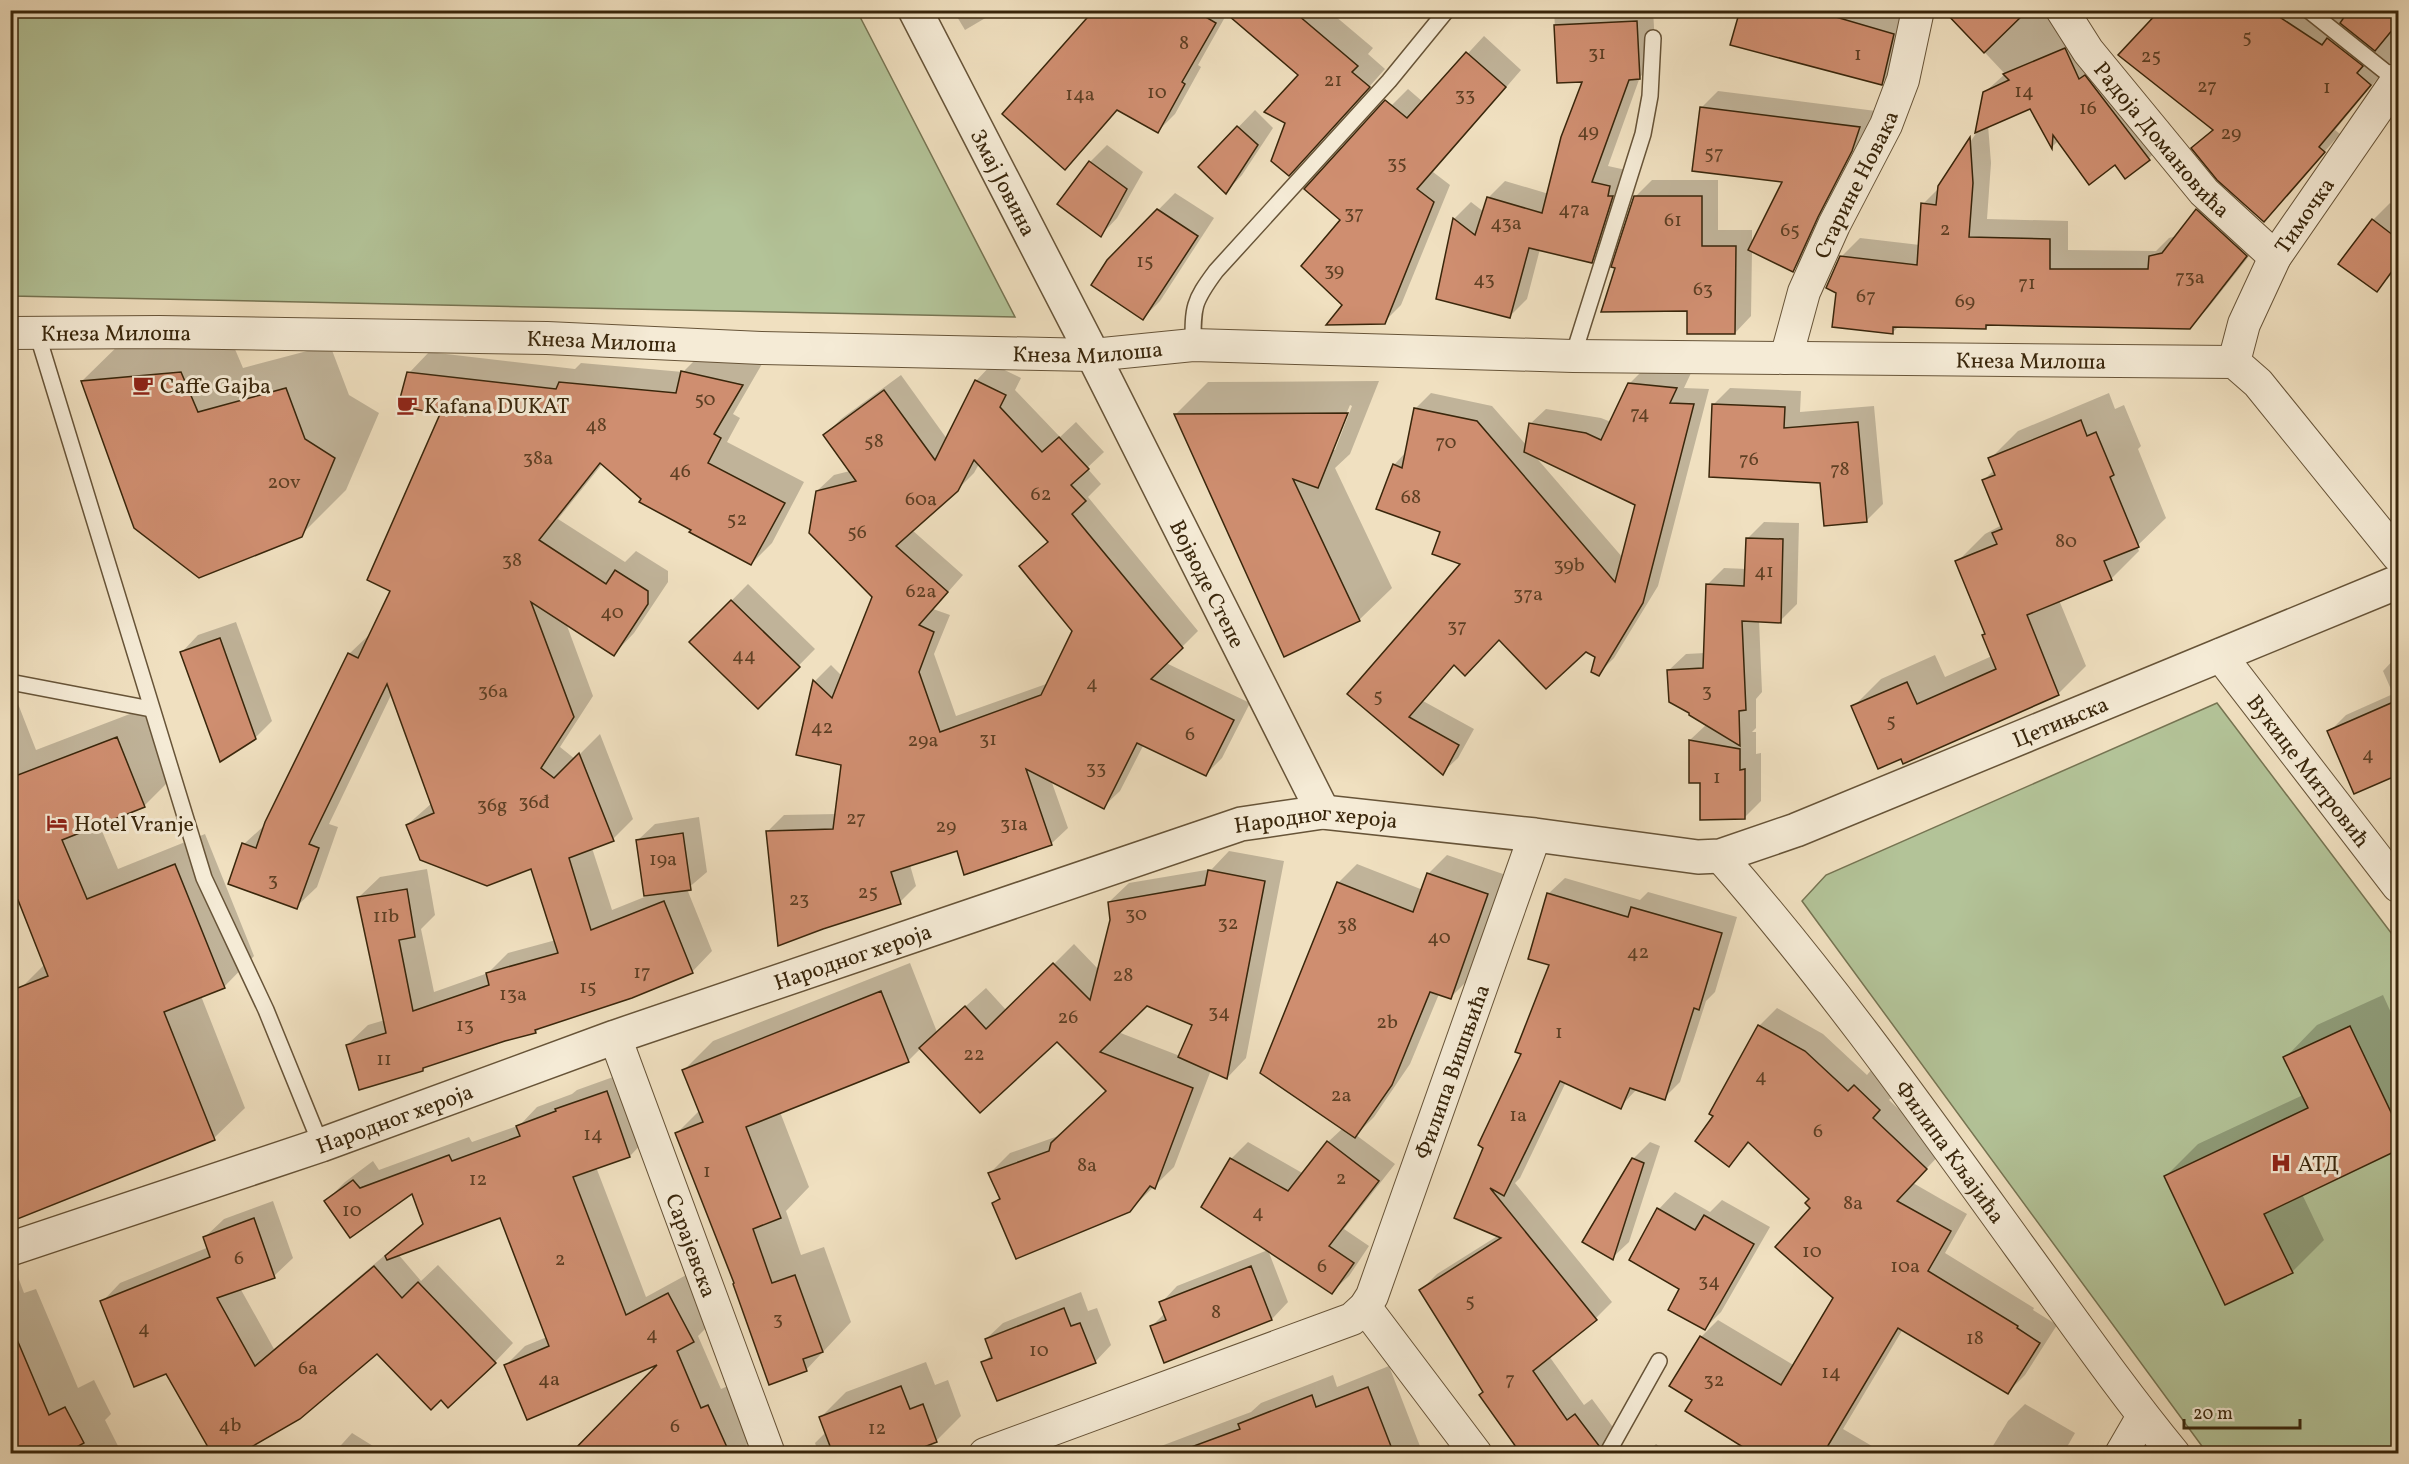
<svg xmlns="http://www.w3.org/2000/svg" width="2409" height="1464" font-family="Vollkorn,serif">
  <rect width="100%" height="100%" fill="#f0e0c0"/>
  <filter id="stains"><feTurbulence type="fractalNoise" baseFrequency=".00333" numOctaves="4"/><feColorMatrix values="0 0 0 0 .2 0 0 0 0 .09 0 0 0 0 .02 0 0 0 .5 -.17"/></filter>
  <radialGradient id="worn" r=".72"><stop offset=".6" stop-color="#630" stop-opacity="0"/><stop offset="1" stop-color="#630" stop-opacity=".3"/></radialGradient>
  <!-- green -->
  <g fill="#b3c398" stroke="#767452" stroke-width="1.5">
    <path d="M857 11 1015 317 11 296V11Z"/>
    <path d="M2217 703 2398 942V1453H2207L1802 901 1826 875Z"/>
  </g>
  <!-- shadow -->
  <g fill="#0003" fill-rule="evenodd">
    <path d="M953 10H999L965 30Z"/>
    <path d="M1229 10 1198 65 1201 67 1175 114 1158 131 1118 109 1065 168 1096 11Z"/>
    <path d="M1245 10H1328L1373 48 1368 54 1385 69 1306 158 1301 74Z"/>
    <path d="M1554 10H1653L1656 61 1640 77 1608 166 1626 170 1608 245 1592 261 1540 249 1527 299 1510 316 1438 298 1455 218 1471 202 1484 212 1488 198 1505 181 1549 194 1584 80 1558 82Z"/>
    <path d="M1741 10H1911L1898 66 1882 83Z"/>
    <path d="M1945 10H2067L2166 142 2149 158 2125 177 2115 163 2059 140 2053 146 2030 107 1988 125 1991 163 1987 219 2068 221V250L2156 251 2169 238 2177 236 2197 210 2215 191 2265 236 2208 308 2189 327 1990 323 1986 328 1899 326 1892 333 1841 257 1860 238 1920 245 1923 204 1939 188 1977 132 1985 92 2005 74Z"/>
    <path d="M2150 10H2310L2325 20 2331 10H2398V60L2392 61 2335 130 2340 134 2264 220 2193 148 2214 128Z"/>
    <path d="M1484 36 1521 70 1433 172 1450 185 1401 305 1384 322 1344 305 1342 220 1391 106 1408 89 1423 102Z"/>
    <path d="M1718 91 1876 111 1810 253 1793 270 1752 250 1751 316 1735 333 1688 310 1616 267 1635 197 1652 180H1718V230H1752V244L1784 181 1701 108Z"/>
    <path d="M1255 110 1273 128 1242 175 1226 192 1200 167Z"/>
    <path d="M1107 145 1143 172 1117 218 1101 235 1090 162Z"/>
    <path d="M1175 193 1214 218 1160 301 1143 318 1108 261Z"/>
    <path d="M2390 203 2398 210V267L2377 290 2373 220Z"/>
    <path d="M226 328 243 368 330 345 349 395 379 413 346 490 301 535 82 381 127 337Z"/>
    <path d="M429 352 575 369 581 363 683 372 703 352 762 364 733 414 740 418 727 442 804 482 772 543 751 564 642 498 603 463 558 519 625 562 636 551 668 571V582L634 633 614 654 566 623 593 696 560 747 575 759 600 734 633 819 613 839 592 848 612 910 652 894 638 840 655 824 699 817 707 872 687 889 712 951 692 972 542 1026 536 1032 504 1039 428 1064 423 1070 347 1045 368 1025 385 1020 359 897 380 877 427 869 435 915 421 929 434 992 488 973 508 953 556 940 532 867 407 825 432 803 392 693 329 824 338 827 317 887 296 907 230 883 244 844 266 824 349 654 370 634 392 590 442 413 409 373Z"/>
    <path d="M992 364 1021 378 1015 390 1060 437 1076 422 1104 452 1087 468 1101 484 1088 497 1198 631 1166 663 1250 703 1222 758 1206 774 1144 744 1120 791 1103 807 1051 780 1068 828 1051 844 957 849 910 865 916 886 900 902 768 831 784 815 837 814 843 764 797 754 815 681 831 665 842 676 874 597 817 491 834 475 850 471 825 435 841 419 901 375 947 439 976 381ZM979 464 1049 541 1021 566 1074 631 1049 683 956 716 934 654 950 615 933 609 963 575 912 530 957 490 974 473Z"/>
    <path d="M1645 368 1691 373 1684 388 1709 389 1658 586 1614 658 1598 674 1597 657 1586 650 1500 638 1455 664 1423 701 1474 729 1458 758 1442 773 1349 694 1463 564 1442 531 1394 465 1406 452 1415 409 1431 393 1492 406 1527 446 1530 424 1546 409 1601 418 1611 422 1630 383ZM1534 455 1637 504 1623 558Z"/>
    <path d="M1379 381 1350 454 1335 468 1392 588 1359 620 1176 414 1208 382ZM1350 405 1352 406 1335 450H1331Z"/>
    <path d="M1730 388 1801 391 1800 412 1874 406 1883 504 1866 521 1821 481 1713 405Z"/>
    <path d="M2109 393 2115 409 2124 405 2141 446 2138 449 2166 518 2137 546 2139 551 2111 579 2059 600 2086 666 2058 694 1901 757 1853 707 1881 679 1935 655 1945 677 1992 656 1983 635 1986 632 1957 562 1985 534 2002 525 1984 480 1994 470 1990 459 2018 431Z"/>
    <path d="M1764 522 1799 523 1797 604 1780 621 1759 620 1762 692 1756 699V728L1752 732H1756V754L1761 753V801L1744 818 1701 782 1690 740 1707 724 1669 670 1686 654 1705 653 1707 585 1724 568 1747 569 1748 538Z"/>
    <path d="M748 584 815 649 758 707 691 642Z"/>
    <path d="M236 622 272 721 255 738 182 652 198 635Z"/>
    <path d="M2398 655V778L2397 774 2329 732 2346 715 2393 694 2383 671Z"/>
    <path d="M13 691 36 750 148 707 175 775 144 806 99 824 118 869 205 834 254 956 224 987 201 996 245 1108 214 1138 10 1220 22 987 45 964 19 898 10 901V692Z"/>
    <path d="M1229 851 1284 861 1246 1058 1227 1078 1211 1070 1174 1167 1129 1211 994 1203 1000 1197 990 1173 1010 1153 1061 1135 1108 1091 1057 1040 921 1048 908 1061 780 1112 809 1187 786 1211 801 1255 824 1247 851 1322 806 1370 734 1284 677 1133 700 1110 684 1070 713 1041 910 963 937 1032 986 988 1007 1011 1074 944 1099 970 1112 920 1109 902 1129 883 1212 869ZM1146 1004 1194 1024 1180 1056 1118 1032Z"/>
    <path d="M1447 855 1506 875 1469 979 1450 998 1439 994 1410 1064 1374 1117 1356 1135 1395 1164 1344 1229 1369 1246 1349 1276 1332 1292 1231 1159 1248 1142 1304 1174 1328 1142 1343 1128 1262 1072 1338 883 1357 864 1423 890 1429 873Z"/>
    <path d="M1565 878 1640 900 1648 892 1737 917 1715 992 1706 1001 1680 1082 1664 1098 1637 1089 1620 1107 1566 1082 1520 1178 1515 1183 1612 1302 1596 1318 1549 1356 1584 1405 1592 1399 1615 1430 1619 1447H1628L1632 1454H1523L1421 1290 1437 1274 1499 1235 1456 1217 1523 1053 1551 964 1548 894Z"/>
    <path d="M2383 995 2398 1028V1149L2302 1194 2324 1240 2292 1272 2166 1176 2198 1144 2303 1095 2285 1058 2317 1025Z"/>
    <path d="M1777 1008 1823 1034 1867 1075 1872 1069 1897 1092 1889 1100 1943 1151 1913 1183 1967 1214 1945 1253 2034 1308 2033 1310 2057 1325 2025 1375 2008 1392 1903 1329 1843 1429 1877 1449 1874 1454H1757L1694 1400 1701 1337 1718 1320 1795 1366 1835 1298 1812 1208 1811 1199 1750 1142 1729 1165 1716 1115 1711 1114 1759 1026Z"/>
    <path d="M627 1072 649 1136 630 1156 596 1167 646 1297 688 1274 713 1321 698 1336 721 1389 728 1386 751 1440 738 1454H572L663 1361 506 1365 525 1346 547 1337 501 1216 398 1254 421 1281 438 1265 513 1343 495 1362 441 1398 377 1352 299 1418 167 1372 102 1302 120 1283 209 1247 205 1237 224 1219 273 1201 293 1258 274 1276 240 1288 274 1349 424 1222 413 1192 326 1201 345 1182 373 1161 379 1170 469 1137 472 1142 520 1125 537 1107 572 1094 577 1090Z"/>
    <path d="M1650 1142 1660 1146 1629 1242 1612 1258 1633 1159Z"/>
    <path d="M1675 1192 1710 1212 1722 1200 1770 1227 1721 1312 1704 1329 1681 1288 1631 1259 1659 1209Z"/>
    <path d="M1268 1250 1288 1302 1272 1319 1152 1326 1165 1313 1161 1303 1177 1286Z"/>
    <path d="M18 1277 24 1293 36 1289 78 1388 94 1380 111 1414 105 1420 122 1454H10V1280Z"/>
    <path d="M1081 1292 1088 1311 1097 1308 1111 1345 1095 1362 983 1363 992 1354 986 1339 1003 1323Z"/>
    <path d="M926 1362 935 1385 948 1380 961 1416 936 1441 902 1454H819L815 1443 826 1432 821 1417 846 1392Z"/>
    <path d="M1389 1366 1423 1454H1140L1251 1412 1261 1403 1333 1375 1337 1387Z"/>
    <path d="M2025 1404 2075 1433 2063 1454H1988L2008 1421Z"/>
    <path d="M352 1433 386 1454H333Z"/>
    <path d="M1656 1444 1670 1454H1646Z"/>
  </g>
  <!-- building -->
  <g fill="#cf8e70" stroke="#39260b" stroke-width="1.5" fill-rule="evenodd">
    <path d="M1094 10H1194L1216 23 1182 82 1185 84 1158 133 1117 110 1065 170 1002 114Z"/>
    <path d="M1222 10H1292L1358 66 1352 72 1370 87 1289 176 1271 161 1285 123 1264 112 1298 75Z"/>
    <path d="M1740 10H1812L1894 34 1882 85 1730 45Z"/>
    <path d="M1943 10H2028L1984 53Z"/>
    <path d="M2160 10H2269L2322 45 2327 38 2363 66 2357 73 2371 85 2319 147 2325 152 2264 222 2217 180 2191 148 2213 130 2118 55Z"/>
    <path d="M2349 10H2398V23L2375 51 2340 23Z"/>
    <path d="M1637 21 1640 79 1629 80 1592 182 1610 186 1608 196H1613L1592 263 1529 248 1510 318 1436 299 1453 218 1475 235 1487 197 1542 213 1561 137 1582 82 1557 83 1554 25Z"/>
    <path d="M2065 48 2079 79 2085 75 2150 160 2125 179 2115 165 2089 185 2053 135 2052 149 2030 109 1975 133 1983 92 2009 80 2003 74Z"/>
    <path d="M1466 52 1506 87 1417 189 1434 202 1385 324 1326 325 1342 305 1301 266 1340 220 1304 189 1385 100 1407 118Z"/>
    <path d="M1700 107 1860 127 1852 151 1818 217 1793 272 1748 250 1782 182 1692 171Z"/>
    <path d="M1237 126 1258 145 1226 194 1198 167Z"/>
    <path d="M1970 137 1973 183 1969 237 2050 239V269H2148L2149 256 2162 253 2196 209 2247 256 2190 329 1986 325V329L1893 327V334L1832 327 1836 293 1826 288 1840 256 1917 265 1921 203 1936 205 1938 186Z"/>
    <path d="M1089 161 1127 189 1101 237 1057 204Z"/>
    <path d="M1634 196H1702V246H1736L1735 334H1687V311L1601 312 1615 268 1611 267Z"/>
    <path d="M1157 209 1198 236 1143 320 1091 285 1107 260Z"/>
    <path d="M2372 219 2398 239V263L2377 292 2338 264Z"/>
    <path d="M681 371 743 385 714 434 721 438 708 463 785 503 751 565 689 532 691 530 639 502 641 499 600 463 539 540 606 584 615 570 648 591V604L614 656 531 602 574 717 541 768 554 778 579 753 614 841 569 858 591 930 664 901 693 973 632 998 535 1030 536 1033 505 1041 423 1068V1071L359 1090 346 1045 386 1033 357 897 407 889 415 937 399 940 413 1011 489 985 486 973 558 953 531 869 487 886 420 860 406 825 434 813 387 684 309 844 319 848 297 909 228 884 242 843 256 848 265 822 348 653 358 658 390 591 367 580 440 414 398 406 407 372 556 389 559 382 676 393Z"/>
    <path d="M181 372 198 412 286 388 305 439 335 458 302 537 199 578 134 528 81 381Z"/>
    <path d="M975 380 1006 395 1000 407 1042 452 1059 437 1089 469 1071 485 1086 501 1072 514 1183 648 1151 679 1234 720 1206 776 1137 743 1104 809 1026 769 1052 845 964 875 957 851 891 872 901 904 823 929 778 946 766 831 833 829 841 765 796 755 813 680 832 698 872 597 809 533 816 491 856 481 823 435 884 390 935 460ZM974 460 1048 542 1019 566 1072 631 1041 695 940 732 919 672 934 632 919 625 948 592 896 546 958 491Z"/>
    <path d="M1628 383 1677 388 1670 403 1694 404 1643 603 1599 676 1591 672 1595 657 1586 652 1546 689 1499 640 1465 676 1454 665 1409 717 1459 745 1443 775 1347 694 1460 564 1432 554 1440 532 1376 509 1393 464 1402 468 1414 408 1477 421 1615 582 1635 505 1524 452 1529 423 1586 433 1601 440Z"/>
    <path d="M1712 404 1785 407 1784 428 1858 422 1867 522 1824 526 1820 483 1709 477Z"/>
    <path d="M1348 413 1318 488 1293 479 1360 621 1284 657 1174 414Z"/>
    <path d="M2081 420 2087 436 2096 432 2114 475 2110 477 2139 547 2104 561 2112 580 2027 615 2059 695 1903 764 1901 759 1878 769 1851 706 1907 682 1917 704 1996 669 1982 635 1985 634 1955 561 1997 544 1992 533 2002 529 1982 480 1995 475 1988 458Z"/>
    <path d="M1746 538 1783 539 1781 623 1742 621 1746 710 1739 711 1740 746 1689 715V713L1669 702 1667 670 1703 668 1706 584 1744 586Z"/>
    <path d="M731 600 800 667 758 709 689 642Z"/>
    <path d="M220 638 256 739 220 762 180 652Z"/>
    <path d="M2398 700V775L2354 794 2327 731Z"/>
    <path d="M117 737 145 807 62 840 87 899 175 864 225 988 164 1012 215 1140 10 1222V991L48 976 18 900 10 903V778Z"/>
    <path d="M1689 740 1740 749V770L1745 769V819L1700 820V783H1689Z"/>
    <path d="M683 833 691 890 644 896 636 840Z"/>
    <path d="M1208 870 1265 881 1227 1079 1178 1057 1192 1025 1147 1006 1100 1052 1193 1088 1155 1189 1150 1186 1130 1212 1016 1259 992 1203 1000 1199 988 1173 1049 1151 1051 1143 1106 1091 1057 1042 980 1113 919 1048 965 1006 986 1029 1053 963 1090 1000 1110 920 1108 902 1205 885Z"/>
    <path d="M1427 873 1488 894 1451 999 1430 992 1392 1085 1355 1138 1260 1073 1337 882 1413 912Z"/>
    <path d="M1547 893 1628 917 1631 907 1722 933 1699 1010 1694 1008 1665 1100 1630 1088 1621 1109 1560 1081 1504 1196 1490 1188 1597 1320 1533 1371 1567 1420 1575 1414 1600 1447 1597 1454H1521L1479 1395 1483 1392 1419 1290 1501 1238 1454 1218 1483 1148 1478 1145 1521 1054 1515 1052 1549 965 1528 959Z"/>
    <path d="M881 991 909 1062 746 1127 781 1218 753 1229 772 1283 795 1275 823 1352 803 1359 807 1371 769 1385 733 1284 734 1283 675 1133 703 1122 682 1070Z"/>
    <path d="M1758 1025 1805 1051 1848 1091 1854 1085 1880 1110 1873 1118 1927 1169 1897 1201 1951 1231 1928 1271 2018 1326 2017 1328 2040 1343 2008 1394 1898 1328 1823 1454H1754L1685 1411 1692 1400 1669 1386 1700 1336 1781 1385 1833 1298 1775 1247 1810 1208 1805 1203 1809 1199 1748 1142 1729 1167 1695 1141 1713 1116 1709 1114Z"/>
    <path d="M2350 1026 2398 1127V1150L2264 1214 2293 1273 2225 1305 2164 1176 2308 1108 2283 1057Z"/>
    <path d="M607 1091 630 1157 573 1177 626 1315 668 1293 694 1342 677 1351 701 1408 708 1405 730 1454H570L657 1365 527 1420 504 1365 549 1346 500 1218 387 1260 385 1256 423 1224 412 1194 350 1238 324 1201 353 1180 360 1188 449 1155 452 1161 520 1136 516 1126 556 1111 555 1109Z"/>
    <path d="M1327 1141 1379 1181 1329 1246 1354 1263 1332 1294 1201 1207 1230 1158 1288 1191Z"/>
    <path d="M1632 1158 1644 1163 1613 1260 1582 1242Z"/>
    <path d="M1657 1208 1695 1230 1704 1215 1754 1244 1705 1330 1668 1310 1679 1289 1629 1260Z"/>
    <path d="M254 1218 275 1278 217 1298 255 1366 374 1266 402 1298 418 1282 496 1363 448 1408 441 1400 431 1410 377 1354 300 1419 239 1454H212L166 1374 134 1387 100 1301 210 1257 203 1237Z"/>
    <path d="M1251 1266 1272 1320 1164 1363 1150 1326 1166 1320 1159 1302Z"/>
    <path d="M1064 1308 1071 1326 1080 1323 1096 1363 997 1401 981 1362 992 1358 985 1339Z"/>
    <path d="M10 1323 49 1415 65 1407 84 1443 64 1454H10Z"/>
    <path d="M901 1386 910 1409 923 1404 937 1442 906 1454H833L819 1417Z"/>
    <path d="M1368 1387 1394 1454H1183V1450L1240 1429 1238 1424 1312 1395 1316 1407Z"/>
  </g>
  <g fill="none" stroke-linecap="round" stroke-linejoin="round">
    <!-- service casing -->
    <g stroke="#675438" stroke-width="18">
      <g id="service">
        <path d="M2308 10 2397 81"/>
        <path d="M37 333 204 878 266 1010 321 1145"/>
        <path d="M1193 345C1193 306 1193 302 1216 271L1389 81 1447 10"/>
        <path d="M1573 356 1643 134 1650 96 1653 38"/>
        <path d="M10 682 151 709"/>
        <path d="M1607 1454 1659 1361"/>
      </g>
    </g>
    <!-- minor casing -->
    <g stroke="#675438" stroke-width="34">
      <g id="minor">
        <path id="s1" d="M2062 10 2088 51 2204 192 2275 257"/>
        <path id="s2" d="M10 333 159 332 547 338 761 348 1093 355 1193 345 1573 356 2234 362 2258 383 2398 556"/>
        <path id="s3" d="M1786 358 1804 292 1834 225 1886 125 1903 80 1918 10"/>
        <path id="s4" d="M2234 362 2244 324 2275 257 2398 79"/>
        <path id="s5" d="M2220 655 2398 886"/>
        <path id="s6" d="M1720 856C1828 979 1923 1113 2019 1246 2070 1316 2119 1387 2174 1454"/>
        <path id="s7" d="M615 1037 769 1454"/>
        <path d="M1365 1307 1476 1454"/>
        <path id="s8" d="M985 1454 1352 1319 1365 1307 1372 1296 1535 835"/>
        <path d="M2121 1454 2143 1416"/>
      </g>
    </g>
    <!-- tertiary casing -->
    <g stroke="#675438" stroke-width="36">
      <g id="tertiary">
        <path id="s9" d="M915 10 1093 355 1323 812"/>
        <path id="s10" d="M10 1249 321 1145 615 1037 1241 824 1323 812 1535 835 1698 857 1720 856 1796 830 2398 582"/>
      </g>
    </g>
    <!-- service -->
    <use href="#service" stroke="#f5ebd6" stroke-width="15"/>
    <!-- minor -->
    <use href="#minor" stroke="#f5ebd6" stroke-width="32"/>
    <!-- tertiary -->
    <use href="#tertiary" stroke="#f5ebd6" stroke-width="33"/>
  </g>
  <!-- icons -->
  <defs>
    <g id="cafe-bare" transform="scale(1.62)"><path d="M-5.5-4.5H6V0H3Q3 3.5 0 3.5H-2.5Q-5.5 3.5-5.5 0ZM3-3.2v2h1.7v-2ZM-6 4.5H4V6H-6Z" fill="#8f2418" stroke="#f5ebd6" stroke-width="2.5" paint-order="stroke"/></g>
    <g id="hotel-bare" transform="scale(1.62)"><path d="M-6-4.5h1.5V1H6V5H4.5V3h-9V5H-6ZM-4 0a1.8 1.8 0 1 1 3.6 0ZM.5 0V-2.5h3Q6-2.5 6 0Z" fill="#8f2418" stroke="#f5ebd6" stroke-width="2.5" paint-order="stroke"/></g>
    <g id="hospital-bare" transform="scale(1.62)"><path d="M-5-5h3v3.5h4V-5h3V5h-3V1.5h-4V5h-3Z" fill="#8f2418" stroke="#f5ebd6" stroke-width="2.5" paint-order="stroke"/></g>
  </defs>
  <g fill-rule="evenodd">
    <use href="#cafe-bare" x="143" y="385"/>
    <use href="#cafe-bare" x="407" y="405"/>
    <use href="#hotel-bare" x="57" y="823"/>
    <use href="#hospital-bare" x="2281" y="1163"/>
  </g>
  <g text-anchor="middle" stroke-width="6" stroke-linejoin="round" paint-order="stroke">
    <!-- number labels -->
    <g font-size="20" fill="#5e4024">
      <text x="2247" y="43">5</text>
      <text x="1184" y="49">8</text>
      <text x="1597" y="59">31</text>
      <text x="1858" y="60">1</text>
      <text x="2151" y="62">25</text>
      <text x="1333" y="86">21</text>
      <text x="2207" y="92">27</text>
      <text x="2327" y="93">1</text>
      <text x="2024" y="97">14</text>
      <text x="1157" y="98">10</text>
      <text x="1080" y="100">14a</text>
      <text x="1465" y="101">33</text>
      <text x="2088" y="114">16</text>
      <text x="1588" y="137">49</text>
      <text x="2231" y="139">29</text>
      <text x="1714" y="159">57</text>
      <text x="1397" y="169">35</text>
      <text x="1574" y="215">47a</text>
      <text x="1354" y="219">37</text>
      <text x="1673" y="226">61</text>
      <text x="1506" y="229">43a</text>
      <text x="1945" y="235">2</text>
      <text x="1790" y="236">65</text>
      <text x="1145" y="267">15</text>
      <text x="1334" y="276">39</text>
      <text x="2190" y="283">73a</text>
      <text x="1484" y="285">43</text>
      <text x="2027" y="289">71</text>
      <text x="1703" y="295">63</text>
      <text x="1866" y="302">67</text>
      <text x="1965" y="307">69</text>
      <text x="705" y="405">50</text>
      <text x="1640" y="419">74</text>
      <text x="596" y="431">48</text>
      <text x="874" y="447">58</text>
      <text x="1446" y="448">70</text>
      <text x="538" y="464">38a</text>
      <text x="1749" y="465">76</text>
      <text x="1840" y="475">78</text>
      <text x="680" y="477">46</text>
      <text x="284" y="488">20v</text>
      <text x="1041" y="500">62</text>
      <text x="1411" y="503">68</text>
      <text x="921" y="505">60a</text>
      <text x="737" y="525">52</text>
      <text x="857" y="538">56</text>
      <text x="2066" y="547">80</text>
      <text x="512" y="566">38</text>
      <text x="1569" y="571">39b</text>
      <text x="1764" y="577">41</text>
      <text x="921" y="597">62a</text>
      <text x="1528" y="600">37a</text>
      <text x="612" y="618">40</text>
      <text x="1457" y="632">37</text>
      <text x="744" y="661">44</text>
      <text x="1092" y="689">4</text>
      <text x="493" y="697">36a</text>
      <text x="1707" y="697">3</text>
      <text x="1378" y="702">5</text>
      <text x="1891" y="727">5</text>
      <text x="822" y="733">42</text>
      <text x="1190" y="740">6</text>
      <text x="988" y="745">31</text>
      <text x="923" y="746">29a</text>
      <text x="2368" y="760">4</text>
      <text x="1096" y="774">33</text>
      <text x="1717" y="783">1</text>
      <text x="534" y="808">36đ</text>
      <text x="492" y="811">36g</text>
      <text x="856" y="824">27</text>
      <text x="1014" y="830">31a</text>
      <text x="946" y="832">29</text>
      <text x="663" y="865">19a</text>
      <text x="273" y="886">3</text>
      <text x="868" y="898">25</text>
      <text x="799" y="905">23</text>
      <text x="1136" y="920">30</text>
      <text x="386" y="922">11b</text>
      <text x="1228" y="929">32</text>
      <text x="1347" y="931">38</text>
      <text x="1439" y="943">40</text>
      <text x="1638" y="958">42</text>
      <text x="642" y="978">17</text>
      <text x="1123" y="981">28</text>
      <text x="588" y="993">15</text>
      <text x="513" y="1000">13a</text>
      <text x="1219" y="1018">34</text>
      <text x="1068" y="1023">26</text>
      <text x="1387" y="1028">2b</text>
      <text x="465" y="1031">13</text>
      <text x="1559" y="1038">1</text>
      <text x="974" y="1060">22</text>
      <text x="384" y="1065">11</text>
      <text x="1761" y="1082">4</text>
      <text x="1341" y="1101">2a</text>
      <text x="1518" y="1121">1a</text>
      <text x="1818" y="1137">6</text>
      <text x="593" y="1140">14</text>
      <text x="1087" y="1171">8a</text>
      <text x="707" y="1177">1</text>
      <text x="1341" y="1184">2</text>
      <text x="478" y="1185">12</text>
      <text x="1853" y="1209">8a</text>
      <text x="352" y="1216">10</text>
      <text x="1258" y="1218">4</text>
      <text x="1812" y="1257">10</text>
      <text x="239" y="1264">6</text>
      <text x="560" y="1265">2</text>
      <text x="1322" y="1272">6</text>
      <text x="1905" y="1272">10a</text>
      <text x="1709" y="1287">34</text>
      <text x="1470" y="1307">5</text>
      <text x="1216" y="1318">8</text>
      <text x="778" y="1325">3</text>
      <text x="144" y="1334">4</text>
      <text x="652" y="1340">4</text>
      <text x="1975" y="1344">18</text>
      <text x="1039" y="1356">10</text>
      <text x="308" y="1374">6a</text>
      <text x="1831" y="1378">14</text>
      <text x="549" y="1385">4a</text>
      <text x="1510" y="1385">7</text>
      <text x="1714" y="1386">32</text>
      <text x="230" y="1431">4b</text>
      <text x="675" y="1432">6</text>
      <text x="877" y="1434">12</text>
    </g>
    <!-- street labels -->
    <g font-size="22" fill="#39260b" stroke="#f5ebd6">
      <text dy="8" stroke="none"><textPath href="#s1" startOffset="164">Радоја Домановића</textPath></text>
      <text dy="8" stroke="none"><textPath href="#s9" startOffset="194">Змај Јовина</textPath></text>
      <text dy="8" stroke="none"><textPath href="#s3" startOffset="188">Старине Новака</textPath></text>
      <text dy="8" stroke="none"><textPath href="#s4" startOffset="164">Тимочка</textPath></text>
      <text dy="8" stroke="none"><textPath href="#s2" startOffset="106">Кнеза Милоша</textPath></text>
      <text dy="8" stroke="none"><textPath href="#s2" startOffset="592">Кнеза Милоша</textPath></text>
      <text dy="8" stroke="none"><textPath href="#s2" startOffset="1078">Кнеза Милоша</textPath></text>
      <text dy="8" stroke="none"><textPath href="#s2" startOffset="2022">Кнеза Милоша</textPath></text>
      <text dy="8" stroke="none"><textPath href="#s9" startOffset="644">Војводе Степе</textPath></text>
      <text dy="8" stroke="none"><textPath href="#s10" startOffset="2151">Цетињска</textPath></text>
      <text dy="8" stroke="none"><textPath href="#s5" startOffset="146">Вукице Митровић</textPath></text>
      <text dy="8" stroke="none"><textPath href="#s10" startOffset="1378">Народног хероја</textPath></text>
      <text dy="8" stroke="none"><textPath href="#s10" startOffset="892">Народног хероја</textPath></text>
      <text dy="8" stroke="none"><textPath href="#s8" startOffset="660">Филипа Вишњића</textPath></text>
      <text dy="8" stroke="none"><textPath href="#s10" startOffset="406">Народног хероја</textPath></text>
      <text dy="8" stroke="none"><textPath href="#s6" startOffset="375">Филипа Кљајића</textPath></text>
      <text dy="8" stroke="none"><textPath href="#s7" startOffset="222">Сарајевска</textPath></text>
    </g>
    <!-- poi labels -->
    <g font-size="22" fill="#39260b" stroke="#f5ebd6" text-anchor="start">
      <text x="160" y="393">Caffe Gajba</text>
      <text x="424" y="413">Kafana DUKAT</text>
      <text x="74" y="831">Hotel Vranje</text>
      <text x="2298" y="1171">АТД</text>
    </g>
  </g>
  <!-- margin -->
  <rect width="2409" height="1464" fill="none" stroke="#f0e0c0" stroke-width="36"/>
  <rect x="12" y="12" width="2385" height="1440" fill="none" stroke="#39260b" stroke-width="3"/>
  <rect x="18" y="18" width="2373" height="1428" fill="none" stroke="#39260b" stroke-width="1.5"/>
  <!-- scale -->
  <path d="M2184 1419v9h116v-9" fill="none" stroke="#39260b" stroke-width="3"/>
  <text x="2193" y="1419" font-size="18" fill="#39260b" stroke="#f5ebd6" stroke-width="4.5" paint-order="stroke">20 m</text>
  <rect width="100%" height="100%" filter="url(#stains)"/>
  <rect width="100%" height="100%" fill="url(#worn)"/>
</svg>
